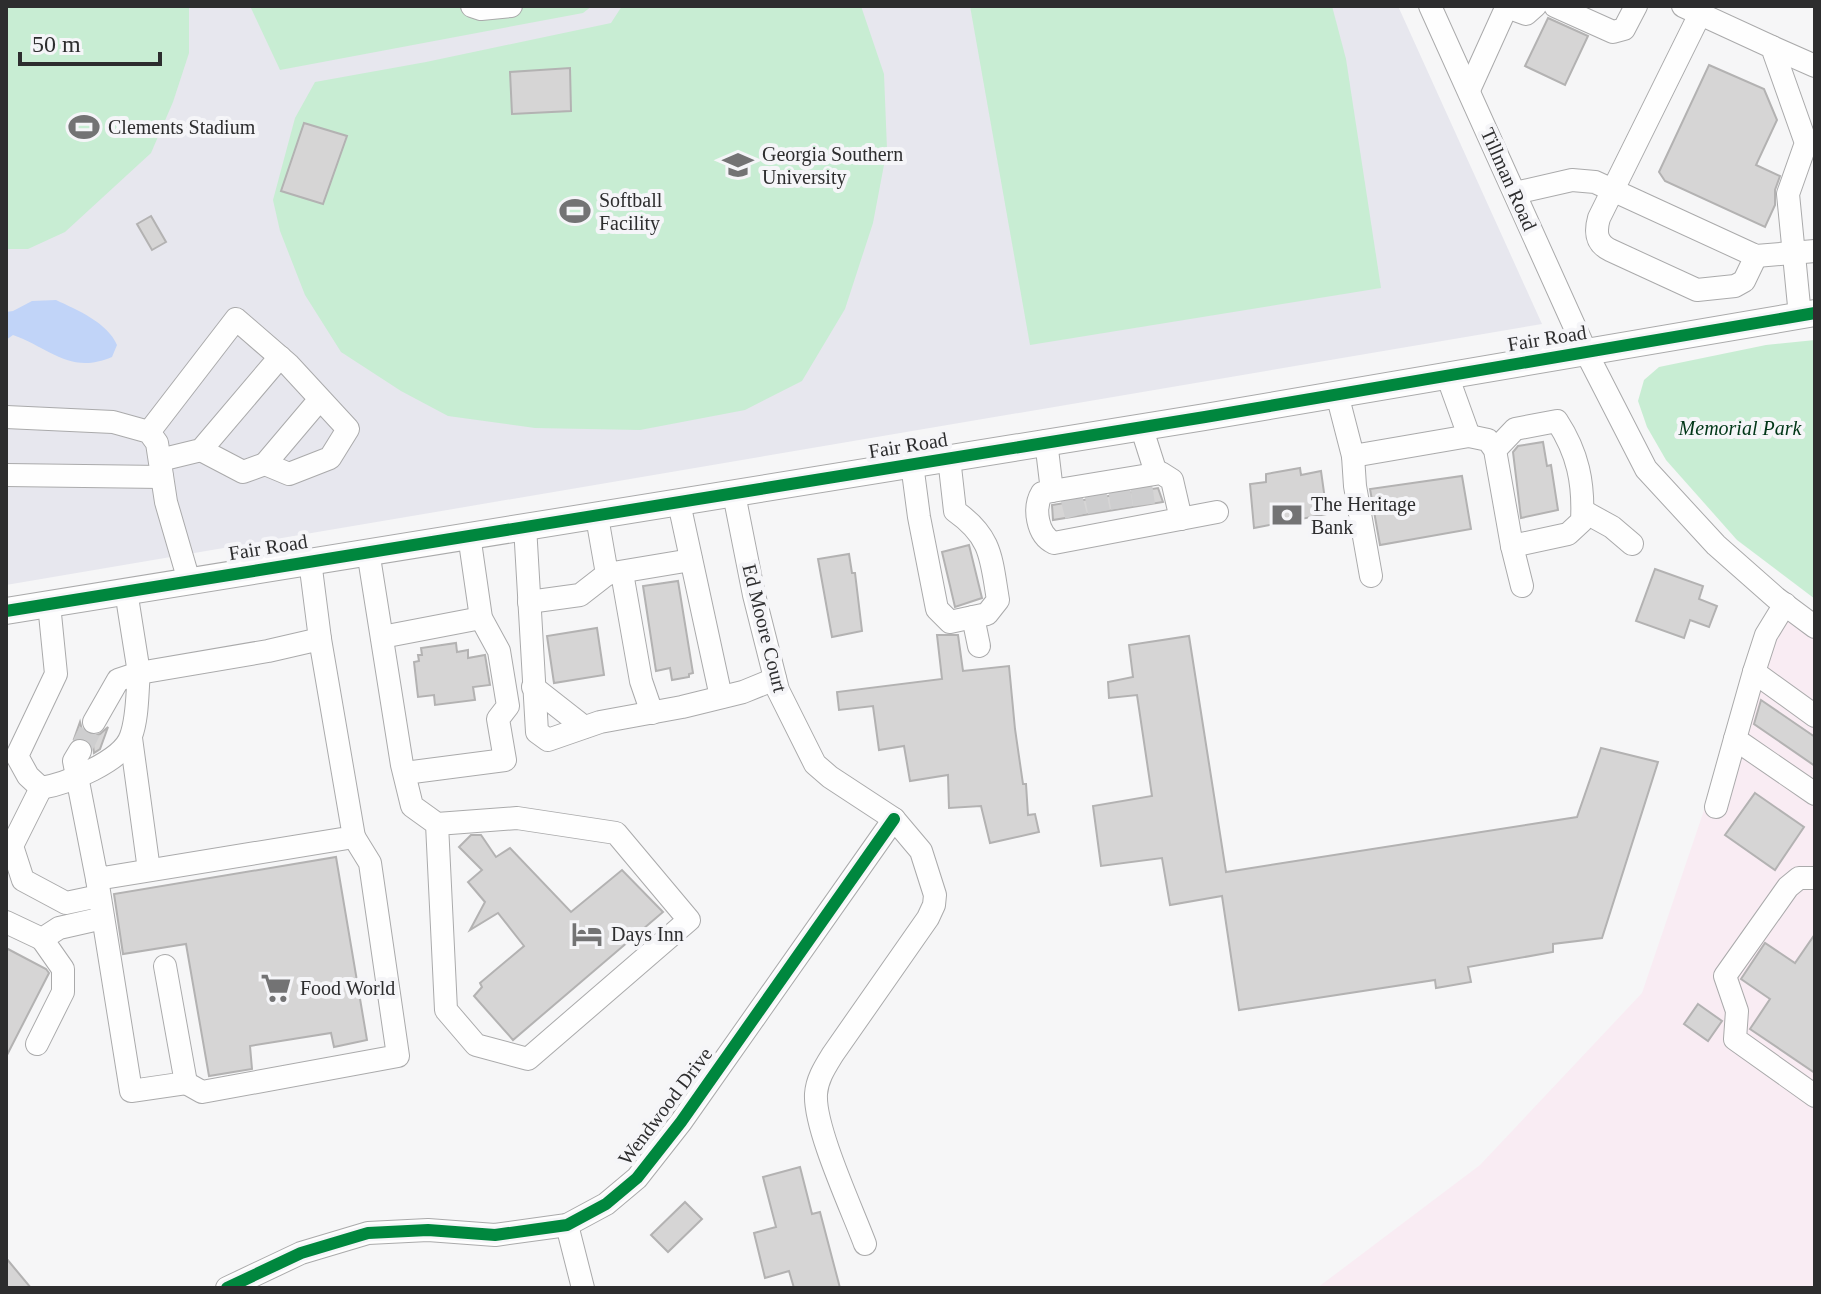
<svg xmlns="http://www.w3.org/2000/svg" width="1821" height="1294" font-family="'Times New Roman',serif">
  <rect width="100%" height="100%" fill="#f6f6f7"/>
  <!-- industrial -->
  <path fill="#f9ecf3" d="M1776 598 1815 627V1288H1317L1480 1165 1642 993Z"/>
  <!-- built -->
  <path fill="#e7e7ee" d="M6 6H1398L1542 324 6 585Z"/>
  <!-- green -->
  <g fill="#c8edd3">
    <path d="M6 6H189V53L173 102 151 153 65 232 28 249H6Z"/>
    <path d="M250 6H592L583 13 280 70Z"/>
    <path d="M622 6H861L884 74 887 149 873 223 845 309 802 381 745 410 640 430 535 428 448 416 401 391 341 352 305 295 280 231 273 200 295 118 315 82 426 62 611 23Z"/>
    <path d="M970 6H1332L1346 59 1381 288 1030 345Z"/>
    <path d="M1815 340V599L1737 540 1666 460 1647 427 1638 401 1644 380 1659 367 1766 345Z"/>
  </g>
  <!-- water -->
  <path fill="#c1d4f8" d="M56 300C77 310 107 322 117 345L112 357C70 375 50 348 13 335L6 340V312L13 311 32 301Z"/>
  <!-- building -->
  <g fill="#d6d5d5" stroke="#b3b2b2" stroke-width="2">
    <path d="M1548 18 1588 36 1565 85 1525 66Z"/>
    <path d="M1709 65 1764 89 1777 120 1756 165 1780 176 1775 190V205L1765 227 1665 181 1659 172Z"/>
    <path d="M570 68 571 111 512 114 510 72Z"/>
    <path d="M304 123 347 136 323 204 281 191Z"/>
    <path d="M151 216 166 242 152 250 137 224Z"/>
    <path d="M1543 442 1547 466 1551 465 1558 510 1521 518 1513 452 1518 446Z"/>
    <path d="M1300 468 1301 475 1321 471 1327 514 1254 528 1250 484 1266 482V474Z"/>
    <path d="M1462 476 1471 529 1380 545 1370 489Z"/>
    <path d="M1158 488 1163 502 1053 520 1052 505Z"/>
    <path d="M969 545 982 598 955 607 942 552Z"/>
    <path d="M849 554 852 573H855L862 631 832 637 818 559Z"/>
    <path d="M1655 569 1703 586 1699 599 1717 606 1709 627 1690 620 1684 638 1636 621Z"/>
    <path d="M678 581 693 673 689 674V677L672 680 670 668 656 671 643 586Z"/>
    <path d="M597 628 604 675 554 683 547 636Z"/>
    <path d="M937 635H958L963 671 1009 666 1015 729 1023 784H1026L1028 815 1035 814 1039 832 990 843 981 806 949 808 948 775 910 781 904 746 879 750 873 706 839 710 837 692 942 679Z"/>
    <path d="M1189 636 1226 872 1577 817 1601 748 1658 762 1602 938 1553 944V952L1468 967 1471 982 1436 988 1435 980 1239 1010 1222 896 1170 905 1162 858 1101 866 1093 806 1152 796 1137 695 1109 698 1108 682 1133 677 1129 645Z"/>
    <path d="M456 643 457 652 468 650V658L485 655 490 685 473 687 475 700 435 705 434 695 418 697 414 662 419 661 418 655H422L421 648Z"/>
    <path d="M1761 700 1815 737V766L1754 724Z"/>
    <path d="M80 722 82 730 93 736 100 734 108 727 100 749 94 753 93 745 88 739H74Z"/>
    <path d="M1755 793 1804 827 1775 870 1725 835Z"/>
    <path d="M471 835H481L496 857 510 848 571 912 622 870 663 912 513 1040 474 996 482 987 480 983 524 946 498 913 470 930 485 902 468 882 482 870 459 847Z"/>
    <path d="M336 857 367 1040 334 1047 331 1033 250 1046 252 1069 209 1076 186 944 123 954 114 894Z"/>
    <path d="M1815 934V1073L1750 1029 1770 999 1741 979 1765 943 1795 963Z"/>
    <path d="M6 948 46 969 49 973 6 1057Z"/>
    <path d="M1698 1004 1722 1021 1708 1041 1684 1024Z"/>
    <path d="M800 1167 812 1214 820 1212 840 1288H794L789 1271 765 1278 754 1233 776 1227 763 1177Z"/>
    <path d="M685 1202 702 1219 668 1252 651 1235Z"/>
    <path d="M6 1258 31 1288H6Z"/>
  </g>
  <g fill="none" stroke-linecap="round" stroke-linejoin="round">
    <!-- minor-tunnel -->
    <g stroke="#cececf" stroke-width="22" stroke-dasharray="22 11" stroke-linecap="butt">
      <path d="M1141 484 1144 505"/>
      <path d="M1119 488 1122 508"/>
      <path d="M1095 491 1099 512"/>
      <path d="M1071 496 1076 516"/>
      <path d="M80 751 94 722"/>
    </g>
    <!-- minor casing -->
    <g stroke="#aaaaab" stroke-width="24">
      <g id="minor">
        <path d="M472 6 481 9 511 6"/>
        <path d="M1430 6 1586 352 1646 469 1716 545 1776 598 1815 627"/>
        <path d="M1555 6 1613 32 1624 29 1636 6"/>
        <path d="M1683 6 1772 47 1806 143 1788 194 1800 316"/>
        <path d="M1507 7 1526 14 1535 6"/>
        <path d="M1700 14 1599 218C1595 232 1596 243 1610 250L1697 290 1735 286 1744 281 1756 256"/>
        <path d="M1772 47 1815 66"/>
        <path d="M1469 90 1507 6"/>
        <path d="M1515 193 1572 180 1595 182 1756 256 1815 251"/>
        <path d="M1337 394 1353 456 1469 436 1447 375"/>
        <path d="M6 417 113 422 149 432 157 443 166 502 189 581"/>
        <path d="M1141 426 1156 473"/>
        <path d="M149 432 236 319 288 364 348 429 330 458 289 474 265 464 320 399"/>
        <path d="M1469 436 1488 440 1495 450 1512 546 1568 534 1582 521C1584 483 1578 453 1557 421L1515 429 1495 450"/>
        <path d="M1046 441 1052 491 1042 493C1033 508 1037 535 1054 543L1217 512"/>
        <path d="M201 450 243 472 265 464"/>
        <path d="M1353 456 1355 486 1371 576"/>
        <path d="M160 460 201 450 280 357"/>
        <path d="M912 464 919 517 937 609 950 622 987 614 998 600C991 558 992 537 955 511L949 458"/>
        <path d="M6 475 162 477"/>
        <path d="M1052 491 1161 473 1172 480 1181 519"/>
        <path d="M734 494 754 595 778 690 815 764 830 777 894 819 921 851 935 895 934 905 928 918 833 1054C825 1067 817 1079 816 1094 814 1128 852 1209 865 1244"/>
        <path d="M679 503 721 697"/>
        <path d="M1583 511 1612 527 1632 544"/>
        <path d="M597 517 607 574 691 560"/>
        <path d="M525 526 537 732 548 740 600 722 682 707 743 692 775 679"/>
        <path d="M1512 546 1522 586"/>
        <path d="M368 551 402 765 412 806 437 824 446 1010 476 1045 528 1059 689 920 616 833 517 818 437 824"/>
        <path d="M622 573 641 681 652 713"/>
        <path d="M126 591 139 673 268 651 320 639 310 561"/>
        <path d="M529 602 580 595 607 574"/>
        <path d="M49 604 56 674 17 756 28 776 41 788C66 784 123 761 131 736 138 717 137 692 139 673L118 680 94 722"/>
        <path d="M1785 604 1766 635 1754 672 1815 716"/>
        <path d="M973 617 979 646"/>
        <path d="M382 637 481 618"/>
        <path d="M1754 672 1735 739 1815 794"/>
        <path d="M533 687 584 727"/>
        <path d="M131 738 149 870"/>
        <path d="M80 751 74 761 97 879 354 837 320 639"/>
        <path d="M405 773 505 760 498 719 508 706 499 651 481 618 469 535"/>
        <path d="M41 788 12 846 23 880 66 903 99 896"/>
        <path d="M1716 807 1735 739"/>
        <path d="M1815 878H1799L1788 887 1725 976 1737 1011 1735 1039 1815 1096"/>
        <path d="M97 879 131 1091 186 1083 165 966"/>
        <path d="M6 922 42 939 59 928 103 918"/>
        <path d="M37 1044 63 992V969L42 939"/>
        <path d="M186 1083 202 1092 398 1056 370 863 354 837"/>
        <path d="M567 1225 583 1288"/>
        <path d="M227 1288 301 1253 368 1233 428 1230 495 1235 567 1225 606 1204 637 1178 681 1122 894 819"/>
      </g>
    </g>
    <!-- major casing -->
    <g stroke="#aaaaab" stroke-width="28">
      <path id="major" d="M6 611 1205 417 1815 313"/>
    </g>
    <!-- minor -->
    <use href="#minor" stroke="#fefefe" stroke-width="22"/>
    <!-- major -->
    <use href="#major" stroke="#fefefe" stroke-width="26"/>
    <!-- cycleway casing -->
    <g stroke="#f5f5f8" stroke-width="17">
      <g id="cycleway">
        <path d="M6 611 1205 417 1815 313"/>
        <path d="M227 1288 301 1253 368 1233 428 1230 495 1235 567 1225 606 1204 637 1178 681 1122 894 819"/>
      </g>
    </g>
    <!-- cycleway -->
    <use href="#cycleway" stroke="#00873e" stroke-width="12"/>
  </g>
  <!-- icons -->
  <defs>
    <g id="stadium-bare" transform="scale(2.4)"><path d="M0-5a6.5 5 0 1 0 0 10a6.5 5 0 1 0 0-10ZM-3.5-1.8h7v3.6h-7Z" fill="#737374" stroke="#f5f5f8" stroke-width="2.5" paint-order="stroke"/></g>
    <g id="university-bare" transform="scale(2.4)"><path d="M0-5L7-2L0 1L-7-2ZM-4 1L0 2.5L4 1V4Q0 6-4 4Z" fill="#737374" stroke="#f5f5f8" stroke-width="2.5" paint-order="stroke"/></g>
    <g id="bank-bare" transform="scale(2.4)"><path d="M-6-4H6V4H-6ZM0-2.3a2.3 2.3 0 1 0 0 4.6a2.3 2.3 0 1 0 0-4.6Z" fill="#737374" stroke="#f5f5f8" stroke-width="2.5" paint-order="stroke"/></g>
    <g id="hotel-bare" transform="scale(2.4)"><path d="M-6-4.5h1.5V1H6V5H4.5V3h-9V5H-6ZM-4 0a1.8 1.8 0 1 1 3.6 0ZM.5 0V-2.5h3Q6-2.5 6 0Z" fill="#737374" stroke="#f5f5f8" stroke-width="2.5" paint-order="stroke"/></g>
    <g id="supermarket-bare" transform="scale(2.4)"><path d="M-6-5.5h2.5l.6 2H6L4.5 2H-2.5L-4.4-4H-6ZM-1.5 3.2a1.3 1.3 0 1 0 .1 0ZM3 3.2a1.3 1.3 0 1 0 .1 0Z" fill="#737374" stroke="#f5f5f8" stroke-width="2.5" paint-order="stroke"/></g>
  </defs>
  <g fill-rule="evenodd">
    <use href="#stadium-bare" x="84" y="127"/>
    <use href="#university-bare" x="738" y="165"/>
    <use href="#stadium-bare" x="575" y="211"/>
    <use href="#bank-bare" x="1287" y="515"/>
    <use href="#hotel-bare" x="587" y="934"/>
    <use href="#supermarket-bare" x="276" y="988"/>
  </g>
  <g text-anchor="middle" stroke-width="8" stroke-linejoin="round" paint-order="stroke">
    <!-- poi labels -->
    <g font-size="20" fill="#2d2d2e" stroke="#f5f5f8" text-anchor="start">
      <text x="108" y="134">Clements Stadium</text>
      <text x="762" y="161">Georgia Southern<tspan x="762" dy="23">University</tspan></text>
      <text x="599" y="207">Softball<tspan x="599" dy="23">Facility</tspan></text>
      <text x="1311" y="511">The Heritage<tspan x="1311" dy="23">Bank</tspan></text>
      <text x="611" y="941">Days Inn</text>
      <text x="300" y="995">Food World</text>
    </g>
    <!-- street labels -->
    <g font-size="20" fill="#2d2d2e" stroke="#f5f5f8">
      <text transform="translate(1509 179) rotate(66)" y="7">Tillman Road</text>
      <text transform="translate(1547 338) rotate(-9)" y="7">Fair Road</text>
      <text transform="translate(908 445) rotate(-9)" y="7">Fair Road</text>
      <text transform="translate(268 547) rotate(-9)" y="7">Fair Road</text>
      <text transform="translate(765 628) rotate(76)" y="7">Ed Moore Court</text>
      <text transform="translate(665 1106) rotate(-53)" y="7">Wendwood Drive</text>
    </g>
    <!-- park labels -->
    <g font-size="20" font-style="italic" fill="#003617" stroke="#f5f5f8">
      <text x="1740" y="435">Memorial Park</text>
    </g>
  </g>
  <!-- border -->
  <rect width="1821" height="1294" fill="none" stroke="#2d2d2e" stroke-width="16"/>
  <!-- scale -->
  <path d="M20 52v12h140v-12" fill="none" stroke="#2d2d2e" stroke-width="4"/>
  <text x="32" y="52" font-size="24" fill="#2d2d2e" stroke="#f5f5f8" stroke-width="6" paint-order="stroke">50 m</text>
</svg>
